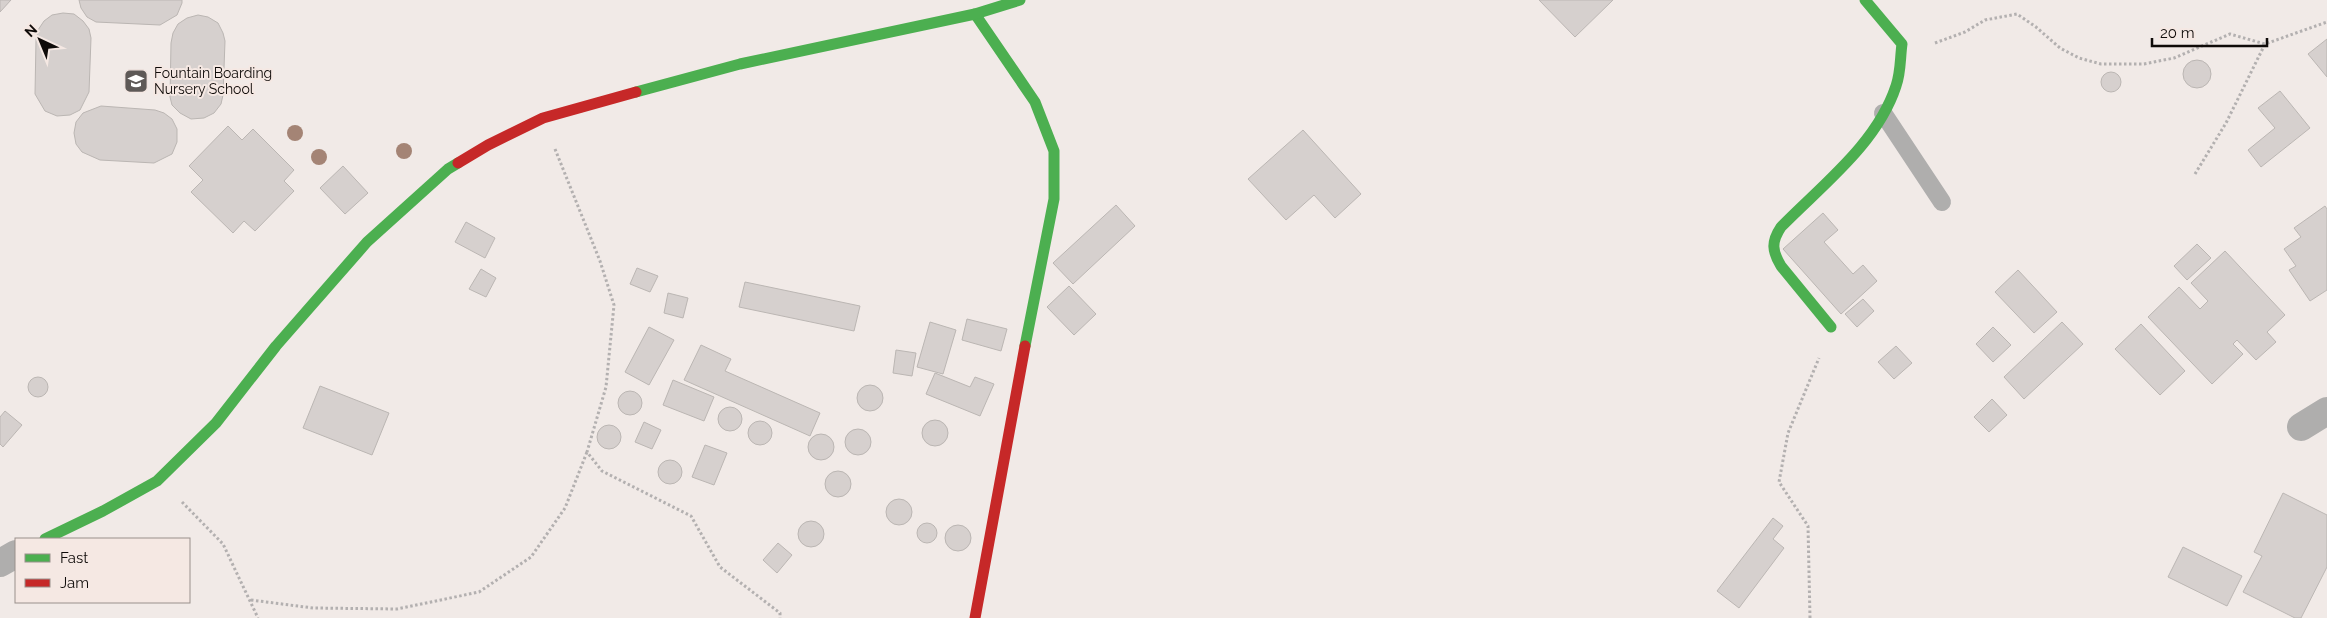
<svg xmlns="http://www.w3.org/2000/svg" width="2327" height="618" font-family="Raleway,sans-serif">
  <rect width="100%" height="100%" fill="#f1eae7"/>
  <!-- building -->
  <g fill="#d6d0ce" stroke="#bbb6b3">
    <path d="M0 0H11L0 12Z"/>
    <path d="M79 0H182V3L177 15 160 25 96 22 87 17 81 8Z"/>
    <path d="M1539 0H1613L1575 37Z"/>
    <path d="M63 13 74 14 83 21 89 29 91 38 89 92 80 110 70 115 57 116 45 111 35 94 36 40 38 30 44 21 52 15Z"/>
    <path d="M198 15 208 17 218 23 223 33 225 41 223 95 221 104 214 113 204 118 191 119 180 113 172 105 170 97 171 43 173 33 178 24 187 18Z"/>
    <path d="M2327 39V77L2308 54Z"/>
    <circle cx="2197" cy="74" r="14"/>
    <circle cx="2111" cy="82" r="10"/>
    <path d="M2280 91 2310 128 2261 167 2248 150 2275 128 2258 108Z"/>
    <path d="M101 106 155 110 164 113 172 119 177 129V142L172 154 154 163 100 160 82 152 76 144 74 133 76 122 83 113Z"/>
    <path d="M228 126 242 140 253 129 294 170 284 181 294 191 255 231 244 221 233 233 191 192 203 180 189 166Z"/>
    <path d="M1303 130 1361 194 1335 218 1314 195 1286 220 1248 179Z"/>
    <path d="M343 166 368 193 345 214 320 188Z"/>
    <path d="M1116 205 1135 226 1073 284 1053 263Z"/>
    <path d="M2325 206 2327 209V290L2310 301 2289 270 2296 266 2284 249 2301 237 2294 228Z"/>
    <path d="M1823 213 1838 230 1824 242 1853 274 1863 265 1877 281 1841 314 1783 249Z"/>
    <path d="M466 222 495 238 485 258 455 242Z"/>
    <path d="M2197 244 2211 258 2187 280 2174 266Z"/>
    <path d="M2225 251 2285 315 2267 332 2276 342 2256 360 2237 340 2233 344 2243 354 2212 384 2148 317 2179 287 2200 309 2208 301 2191 283Z"/>
    <path d="M637 268 658 276 650 292 630 284Z"/>
    <path d="M481 269 496 278 486 297 469 289Z"/>
    <path d="M2018 270 2057 312 2034 333 1995 292Z"/>
    <path d="M745 282 860 306 854 331 739 307Z"/>
    <path d="M1069 286 1096 314 1074 335 1047 307Z"/>
    <path d="M668 293 688 298 683 318 664 313Z"/>
    <path d="M1863 299 1874 311 1857 327 1845 314Z"/>
    <path d="M967 319 1007 329 1001 351 962 340Z"/>
    <path d="M930 322 956 330 943 374 917 367Z"/>
    <path d="M2062 322 2083 344 2024 399 2004 377Z"/>
    <path d="M2141 324 2185 371 2160 395 2115 349Z"/>
    <path d="M649 327 674 340 649 385 625 372Z"/>
    <path d="M1993 327 2011 345 1993 362 1976 344Z"/>
    <path d="M701 345 731 359 725 371 820 413 810 436 684 380Z"/>
    <path d="M1896 346 1912 363 1894 379 1878 362Z"/>
    <path d="M896 350 916 353 912 376 893 373Z"/>
    <path d="M935 373 970 387 975 377 994 384 980 416 926 394Z"/>
    <circle cx="38" cy="387" r="10"/>
    <path d="M673 380 714 397 704 421 663 405Z"/>
    <circle cx="870" cy="398" r="13"/>
    <path d="M320 386 389 413 372 455 303 428Z"/>
    <circle cx="630" cy="403" r="12"/>
    <path d="M1992 399 2007 415 1989 432 1974 417Z"/>
    <circle cx="730" cy="419" r="12"/>
    <path d="M5 411 22 425 3 447 0 444V417Z"/>
    <circle cx="935" cy="433" r="13"/>
    <circle cx="760" cy="433" r="12"/>
    <path d="M644 422 661 430 652 449 635 442Z"/>
    <circle cx="609" cy="437" r="12"/>
    <circle cx="858" cy="442" r="13"/>
    <circle cx="821" cy="447" r="13"/>
    <path d="M705 445 727 453 714 485 692 477Z"/>
    <circle cx="670" cy="472" r="12"/>
    <circle cx="838" cy="484" r="13"/>
    <path d="M2283 493 2327 515V567L2301 618H2295L2243 592 2262 556 2254 552Z"/>
    <circle cx="899" cy="512" r="13"/>
    <path d="M1773 518 1783 526 1773 539 1784 548 1739 608 1717 591Z"/>
    <circle cx="811" cy="534" r="13"/>
    <circle cx="927" cy="533" r="10"/>
    <circle cx="958" cy="538" r="13"/>
    <path d="M778 543 792 555 777 573 763 560Z"/>
    <path d="M2183 547 2242 576 2227 606 2168 577Z"/>
  </g>
  <g fill="none" stroke-linecap="round" stroke-linejoin="round">
    <!-- path -->
    <g stroke="#b3b0b0" stroke-width="3" stroke-dasharray="2.5 2.5" stroke-linecap="butt">
      <path d="M1935 43 1965 32 1985 20 2017 14 2036 27 2060 48 2079 58 2101 64H2144L2174 58 2230 34 2265 44 2327 22"/>
      <path d="M555 149 600 261 614 305 606 387 587 452 602 471 691 516 720 567 780 613V618"/>
      <path d="M2195 174 2226 123 2265 44"/>
      <path d="M182 502 223 544 258 618"/>
      <path d="M251 600 313 608 397 609 479 592 531 557 565 508 587 452"/>
      <path d="M1810 618 1808 526 1779 482 1788 433 1819 358"/>
    </g>
    <!-- lane -->
    <path stroke="#afaead" stroke-width="18" d="M1883 113 1942 202"/>
    <!-- street -->
    <g stroke="#afaead" stroke-width="28">
      <path d="M2301 427 2327 411"/>
      <path d="M0 563 16 554"/>
    </g>
    <!-- fast -->
    <g stroke="#4caf50" stroke-width="11">
      <path d="M975 14 1035 102 1054 151V199L1025 346"/>
      <path d="M636 92 740 64 975 14 1020 0"/>
      <path d="M1831 327 1781 266C1772 251 1771 242 1781 227 1822 185 1877 144 1896 86 1901 72 1900 58 1902 44L1865 0"/>
      <path d="M45 539 103 511 157 481 216 423 276 346 367 242 448 169 458 163"/>
    </g>
    <!-- jam -->
    <g stroke="#c62828" stroke-width="11">
      <path d="M458 163 488 145 543 118 636 92"/>
      <path d="M975 618 1025 346"/>
    </g>
  </g>
  <!-- trees -->
  <g fill="#a48475">
    <circle cx="295" cy="133" r="8"/>
    <circle cx="404" cy="151" r="8"/>
    <circle cx="319" cy="157" r="8"/>
  </g>
  <!-- icons -->
  <defs>
    <g id="school-square" transform="scale(1.25)"><rect x="-9" y="-9" width="18" height="18" rx="4" fill="#5e5957" stroke="#f5e8e3"/><path d="M0-5L7-2L0 1L-7-2ZM-4 1L0 2.5L4 1V4Q0 6-4 4Z" fill="#fff"/></g>
  </defs>
  <g fill-rule="evenodd">
    <use href="#school-square" x="136" y="81"/>
  </g>
  <g text-anchor="middle" stroke-width="4" stroke-linejoin="round" paint-order="stroke">
    <!-- poi labels -->
    <g font-size="14" fill="#0f0b09" stroke="#f5e8e3" text-anchor="start">
      <text x="154" y="78">Fountain Boarding<tspan x="154" dy="16">Nursery School</tspan></text>
    </g>
  </g>
  <!-- legend -->
  <rect x="15" y="538" width="175" height="65" fill="#f5e8e3" stroke="#99908c"/>
  <rect x="25" y="554" width="25" height="8" fill="#4caf50" stroke="#99908c"/>
  <text x="60" y="563" font-size="15" fill="#0f0b09">Fast</text>
  <rect x="25" y="579" width="25" height="8" fill="#c62828" stroke="#99908c"/>
  <text x="60" y="588" font-size="15" fill="#0f0b09">Jam</text>
  <!-- north arrow -->
  <g transform="translate(40 40) rotate(316)" stroke="#f5e8e3" stroke-width="4" paint-order="stroke">
  <path d="M0-4L9 19L0 12L-9 19Z" fill="#0f0b09"/>
  <text y="-8" font-size="14" font-weight="bold" text-anchor="middle" fill="#0f0b09">N</text>
  </g>
  <!-- scale -->
  <path d="M2152 38v8h115v-8" fill="none" stroke="#0f0b09" stroke-width="2.5"/>
  <text x="2160" y="38" font-size="15" fill="#0f0b09" stroke="#f5e8e3" stroke-width="4" paint-order="stroke">20 m</text>
</svg>
